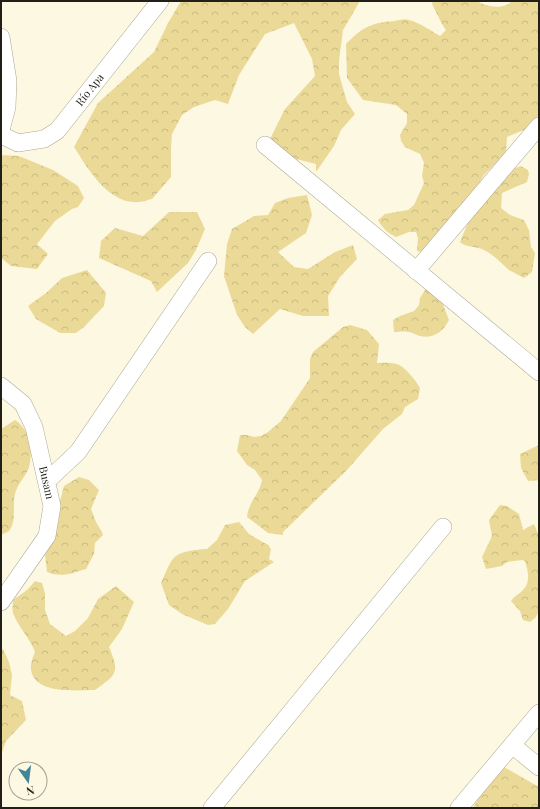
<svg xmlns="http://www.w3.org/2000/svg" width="540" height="809" font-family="'Playfair Display',serif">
  <defs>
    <pattern id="forest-crowns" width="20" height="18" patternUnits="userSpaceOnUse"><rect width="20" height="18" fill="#ebda97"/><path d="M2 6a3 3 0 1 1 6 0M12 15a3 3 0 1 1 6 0" fill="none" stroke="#c9bb81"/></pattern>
  </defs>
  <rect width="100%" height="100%" fill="#fdf8e1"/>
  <!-- forest -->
  <g fill="url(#forest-crowns)">
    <path d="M181 1H360L343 30 339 61V74L347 102 355 114 341 130 334 146 316 172V164L292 158 270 139 285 109 315 76 312 59 294 23 265 34 239 75 228 104 215 100 194 107 182 115 172 134 171 147V177L152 199C147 200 140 203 134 202 106 201 87 167 74 147L98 103 154 52 168 23Z"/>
    <path d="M433 1H477C486 7 505 10 512 1H539V115L526 129 507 137 506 153 484 175 469 200 422 252 417 251 418 238 416 232H409L396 237C388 233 383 229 378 220L385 214 408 210 414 205 424 183 422 176 424 163 420 154 405 147 401 141 400 135 407 123V114L396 105 363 100 347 78 346 44C363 27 370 23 394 21 399 20 405 19 409 20 420 23 430 30 440 36L446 30 442 24 432 4Z"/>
    <path d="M1 155 19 156 53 170 78 186 84 198 78 207 72 209 55 221 37 244 48 254 37 269 11 266 1 258Z"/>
    <path d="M521 166 528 170 529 174 527 182 502 193 501 208 510 215 524 220 529 230 531 247 535 253 532 272 524 278C519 275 514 273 509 270 501 263 494 255 484 250 477 246 466 248 460 242L469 220 510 170Z"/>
    <path d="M307 195 312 215 306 233 278 252 294 267 308 269 335 252 353 245 357 259 340 277 328 296 329 316H303L280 309 253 334 245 327 237 315 224 276 227 244 232 229 254 216 268 215 275 203 288 198Z"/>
    <path d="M169 212H197L205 229 196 250 188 263 157 292 151 281 99 258 101 241 115 228 143 236Z"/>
    <path d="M87 270 106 293 104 306 84 327 76 333H60L36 319 28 306 46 293 62 278Z"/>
    <path d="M427 287 442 302 449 320C443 332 433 339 420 336 416 335 412 332 408 332 403 331 399 332 394 332L393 320 400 316 414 311 419 305 420 298Z"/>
    <path d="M350 325 367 330 379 344 377 363C384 363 393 362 399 365 406 368 417 382 420 388L418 399 405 407 402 414 383 429 346 471 283 532V535L268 533 247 517C248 503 260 493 262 480L255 470 247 465 237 451 240 435H247L254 437 261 436 268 432 281 421 310 378V359L313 352 343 327Z"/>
    <path d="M15 420C31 430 34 453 28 470 24 478 17 485 15 494 12 505 17 522 9 531 7 532 3 534 1 535V429Z"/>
    <path d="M539 445V480L528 481 521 468 520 454Z"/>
    <path d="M79 477 89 480 99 490 91 509 96 522 102 532 103 535 95 543 94 554 86 569C72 573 62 578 47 572L45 555 53 538 59 520 60 501 64 486Z"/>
    <path d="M500 505 507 506 519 514 523 530 534 524 539 536V612L535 618 530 622 523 620 520 611 511 601C516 594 519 595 523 590 531 582 528 571 525 561L522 560 507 562 502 566 486 569 482 557 492 536 489 520Z"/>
    <path d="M239 522 249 534 268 545 271 549 269 559 274 562 245 581 228 609 215 624 208 625 182 614 169 605 161 583C165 575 169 561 176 556 182 551 200 549 207 549L217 540 225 525Z"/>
    <path d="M35 581 42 583 45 593V610L50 624 66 636 75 631 88 618 98 599 116 586 134 602 122 629 109 647C120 673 117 674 95 690 77 690 35 695 31 670 30 664 33 657 35 652 30 638 18 627 13 613 12 609 13 604 13 600L27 590Z"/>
    <path d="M1 649H3L9 662 12 675 10 695 22 701 26 720 6 741 1 755Z"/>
    <path d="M504 767 539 787V808H473L494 770Z"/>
  </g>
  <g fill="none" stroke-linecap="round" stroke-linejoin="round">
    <!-- minor casing -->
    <g stroke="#aca792" stroke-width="18">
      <g id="minor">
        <path d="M1 37 8 81 7 107 1 130"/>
        <path id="s1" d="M1 135 18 143 44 139 57 131 160 1"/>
        <path d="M265 145 539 372"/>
        <path d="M416 271 539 126"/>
        <path id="s2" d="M1 386 23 404 34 427 52 506 47 536 1 602"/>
        <path d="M47 481 78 452 208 261"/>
        <path d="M512 745 539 767"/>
        <path d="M212 808 443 527"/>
        <path d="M459 808 539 713"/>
      </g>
    </g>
    <!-- minor -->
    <use href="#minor" stroke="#fff" stroke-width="17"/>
  </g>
  <g text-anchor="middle" stroke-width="3" stroke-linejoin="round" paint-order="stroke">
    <!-- street labels -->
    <g font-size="11" fill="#211f17" stroke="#fdf8e1">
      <text dy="4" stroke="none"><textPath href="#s1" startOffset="113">Río Apa</textPath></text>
      <text dy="4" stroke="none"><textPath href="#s2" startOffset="111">Busam</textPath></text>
    </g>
  </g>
  <!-- border -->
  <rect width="540" height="809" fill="none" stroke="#211f17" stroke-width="4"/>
  <!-- north arrow -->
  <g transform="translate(28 781) rotate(166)"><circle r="19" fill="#fdf8e1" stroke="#a5a190"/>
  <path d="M0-3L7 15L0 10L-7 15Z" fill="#448697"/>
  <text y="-6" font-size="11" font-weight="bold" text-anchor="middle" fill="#211f17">N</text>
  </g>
</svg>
